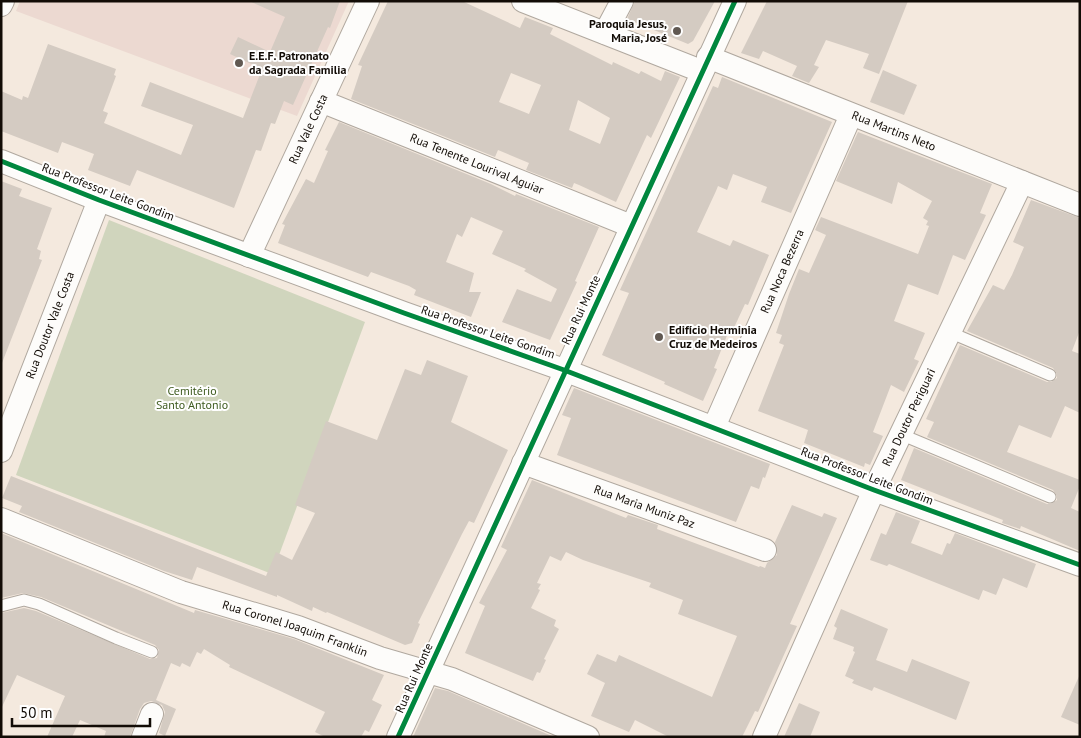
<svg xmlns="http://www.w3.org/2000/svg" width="1081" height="738" font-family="'PT Sans',sans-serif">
  <rect width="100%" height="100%" fill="#f4e9de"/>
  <!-- education -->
  <path fill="#ecd9d1" d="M20 1H349L297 116 16 11Z"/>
  <!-- green -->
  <path fill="#d0d5bd" d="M109 220 365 322 272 574 16 475Z"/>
  <!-- building -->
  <g fill="#d4cbc2" fill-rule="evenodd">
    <path d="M249 1H340L330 28 328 27 293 105 284 101 275 124 271 123 261 151 256 150 234 208 137 170 130 186 88 170 94 154 62 142 58 153 1 131V91L22 100 23 96 28 98 48 44 116 69 114 75 116 76 103 111 108 113 104 123 181 155 193 125 141 106 150 82 243 118 262 69 230 54 238 37 270 52 285 17Z"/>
    <path d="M388 1H462L520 28 525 17 553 28 550 34 612 65 613 62 639 74 641 71 661 81 665 71 680 77 651 138 647 135 616 202 579 185 574 183 572 188 526 170 529 163 498 150 495 157 351 99 362 66 358 65ZM511 73 541 85 529 114 499 102ZM578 100 610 118 600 144 569 130Z"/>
    <path d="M635 1H715L693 41 688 44 627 19Z"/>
    <path d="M767 1H908L879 74 863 68 869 54 826 40 814 65 819 67 809 83 792 76 797 66 763 51 759 59 741 53Z"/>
    <path d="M883 70 917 85 904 115 870 102Z"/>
    <path d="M722 77 832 122 791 213 761 202 767 187 733 174 727 190 718 186 716 191 697 232 730 246 733 240 769 255 748 305 745 304 731 334 728 333 714 368 717 369 703 401 664 384 665 382 602 355 629 293 620 290 713 86 718 88Z"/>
    <path d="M339 122 491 184 515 196 516 194 599 227 575 281 577 282 550 340 502 322 517 289 551 302 557 289 524 271 526 269 492 254 503 231 471 217 462 237 457 234 446 262 474 273 469 292H481L471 317 414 295 416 290 409 286 371 272 368 277 278 243 285 225 282 224 306 179 314 183 328 151 325 150Z"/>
    <path d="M858 132 992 184 980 213 986 215 965 260 953 255 938 295 908 284 894 321 925 333 914 359 919 361 904 392 891 385 873 432 883 436 870 465 865 463 864 467 804 443 808 430 758 411 784 345 779 343 782 335 776 333 789 294 799 269 809 273 826 235 815 230 821 217 918 254 929 226 926 225 928 221 923 218 932 201 898 182 892 204 836 181Z"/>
    <path d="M1 181 22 189 19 196 52 208 37 249 41 251 39 259 42 260 2 363Z"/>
    <path d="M1031 200 1080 218V330L1072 351 1080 354V413L1065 406 1051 438 1019 425 1007 452 1080 480V486L1071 508 1080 512V551L1021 526 1020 529 1002 523 1003 520 901 480 914 448 1047 504H1051L1057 500V496L1053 490 927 437 934 422 926 419 960 345 1047 382H1051L1057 378V374L1053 368 967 331 993 285 1004 290 1012 275 1024 247 1013 242Z"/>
    <path d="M427 360 468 376 451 422 508 450 474 523 469 521 462 534 418 623 420 624 412 643 405 645 327 612 326 613 313 607 312 611 277 595V597L197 567 192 580 164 571 19 512 22 506 2 498 11 476 266 576 276 552 292 560 315 513 295 505 326 421 377 440 405 369 421 375Z"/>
    <path d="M574 388 770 464 765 478 763 477 759 489 751 486 736 522 557 455 571 418 562 415Z"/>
    <path d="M532 480 626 518 628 515 658 525 657 529 759 567 760 566 765 568 767 563 777 555 775 542 792 505 822 517 824 513 837 518 790 624 797 626 758 712 755 711 742 737H669L635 720 629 732 591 716 605 683 587 674 597 654 616 662 619 655 712 697 737 636 678 614 683 600 649 587 651 583 583 560 566 552 561 561 550 556 537 583 541 584 538 589 540 590 531 608 556 620 554 626 559 629 544 659 546 660 540 673 537 672 533 681 465 653 485 606 479 603 507 550 501 547Z"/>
    <path d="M896 512 920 521 911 543 942 555 947 543 950 544 955 533 1036 564 1027 588 1003 578 996 595 983 590 979 600 889 564 887 566 870 560 881 533 886 535Z"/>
    <path d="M1 533 194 613 195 610 294 639 384 675 372 700 382 705 369 732 365 730 361 737H325L315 732 325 712 229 667 230 665 204 649 201 654 197 652 190 667 182 663 180 667 171 663 156 700 176 709 165 736 159 733 165 712 162 705 151 701 144 703 140 709 130 737H104L106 731 80 720 72 737H47L65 696 17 675 1 709V613L24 608 36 611 150 659 157 658 159 650 155 645 41 597 23 593 1 598Z"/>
    <path d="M841 609 888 629 876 660 907 672 912 659 970 682 956 720 874 687 872 691 852 683 854 680 845 676 855 652 853 651 854 647 833 639 837 628 834 626Z"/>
    <path d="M1080 674V725L1061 717Z"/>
    <path d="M435 688 448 691 554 737H413Z"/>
    <path d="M799 703 820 712 810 737H784Z"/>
  </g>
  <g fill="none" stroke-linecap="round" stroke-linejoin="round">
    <!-- lane casing -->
    <g stroke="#b0a89f" stroke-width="13">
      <g id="lane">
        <path d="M949 332 1050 375"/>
        <path d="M900 434 1050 497"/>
        <path d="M1 606 24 600 39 604 116 638 152 652"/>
      </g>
    </g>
    <!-- street casing -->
    <g stroke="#b0a89f" stroke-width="24">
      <g id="street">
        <path d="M523 1 701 71"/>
        <path d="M1 5 3 1"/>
        <path d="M605 33 622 1"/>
        <path id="s1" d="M708 57 1080 205"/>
        <path id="s2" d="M321 101 631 226"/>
        <path d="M1 161 99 200 404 313 564 370 874 490 1080 565"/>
        <path id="s3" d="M249 256 368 1"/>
        <path id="s4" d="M714 427 851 115"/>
        <path id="s5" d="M1 451 99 200"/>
        <path id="s6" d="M523 463 765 550"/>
        <path id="s7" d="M1 519 181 592 298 627 380 658 452 679 588 737"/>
        <path d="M143 737 152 714"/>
        <path d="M398 737 735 1"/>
        <path id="s8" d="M764 737 874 490 1022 182"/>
      </g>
    </g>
    <!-- lane -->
    <use href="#lane" stroke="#fdfcfa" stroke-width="11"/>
    <!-- street -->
    <use href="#street" stroke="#fdfcfa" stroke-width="22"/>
    <!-- cycleway casing -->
    <g stroke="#fff" stroke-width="8">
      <g id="cycleway">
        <path d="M1 161 99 200 404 313 564 370 874 490 1080 565"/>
        <path d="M398 737 735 1"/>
      </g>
    </g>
    <!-- cycleway -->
    <use href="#cycleway" stroke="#00873e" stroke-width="5"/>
  </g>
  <!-- markers -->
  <g fill="#615952" stroke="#fff" stroke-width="2">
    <circle cx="677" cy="31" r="5"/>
    <circle cx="239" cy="63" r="5"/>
    <circle cx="659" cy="337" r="5"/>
  </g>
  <g text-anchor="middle" stroke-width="4" stroke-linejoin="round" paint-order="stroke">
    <!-- poi labels -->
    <g font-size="12" font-weight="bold" fill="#120c06" stroke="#fff" text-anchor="start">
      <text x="667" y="28" text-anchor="end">Paroquia Jesus,<tspan x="667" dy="14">Maria, José</tspan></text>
      <text x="249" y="60">E.E.F. Patronato<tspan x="249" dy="14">da Sagrada Familia</tspan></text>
      <text x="669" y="334">Edifício Herminia<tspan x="669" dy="14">Cruz de Medeiros</tspan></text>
    </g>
    <!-- street labels -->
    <g font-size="12" fill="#120c06" stroke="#fff">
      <text dy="4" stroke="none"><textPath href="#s3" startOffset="140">Rua Vale Costa</textPath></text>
      <text dy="4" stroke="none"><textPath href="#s1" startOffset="200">Rua Martins Neto</textPath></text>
      <text dy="4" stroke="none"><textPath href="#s2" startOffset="168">Rua Tenente Lourival Aguiar</textPath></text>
      <text transform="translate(108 192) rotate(21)" y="4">Rua Professor Leite Gondim</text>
      <text dy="4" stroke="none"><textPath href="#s4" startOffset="170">Rua Noca Bezerra</textPath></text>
      <text transform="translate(581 310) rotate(-65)" y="4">Rua Rui Monte</text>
      <text dy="4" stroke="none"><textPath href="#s5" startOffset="135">Rua Doutor Vale Costa</textPath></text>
      <text transform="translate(488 332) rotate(19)" y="4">Rua Professor Leite Gondim</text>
      <text dy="4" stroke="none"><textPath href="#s8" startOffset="351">Rua Doutor Periguari</textPath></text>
      <text transform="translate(867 476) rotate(21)" y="4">Rua Professor Leite Gondim</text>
      <text dy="4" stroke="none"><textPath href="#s6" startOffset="129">Rua Maria Muniz Paz</textPath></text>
      <text dy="4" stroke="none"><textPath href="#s7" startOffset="314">Rua Coronel Joaquim Franklin</textPath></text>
      <text transform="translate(414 678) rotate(-66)" y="4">Rua Rui Monte</text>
    </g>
    <!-- park labels -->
    <g font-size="12" fill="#3f5c20" stroke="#fff">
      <text x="192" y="395">Cemitério<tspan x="192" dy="14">Santo Antonio</tspan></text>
    </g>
  </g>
  <!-- border -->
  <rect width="1081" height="738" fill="none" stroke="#120c06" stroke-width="5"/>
  <!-- scale -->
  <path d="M12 718v8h138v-8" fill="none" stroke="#120c06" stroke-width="2.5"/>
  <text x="20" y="718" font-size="15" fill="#120c06" stroke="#ffffff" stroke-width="4" paint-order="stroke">50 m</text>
</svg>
